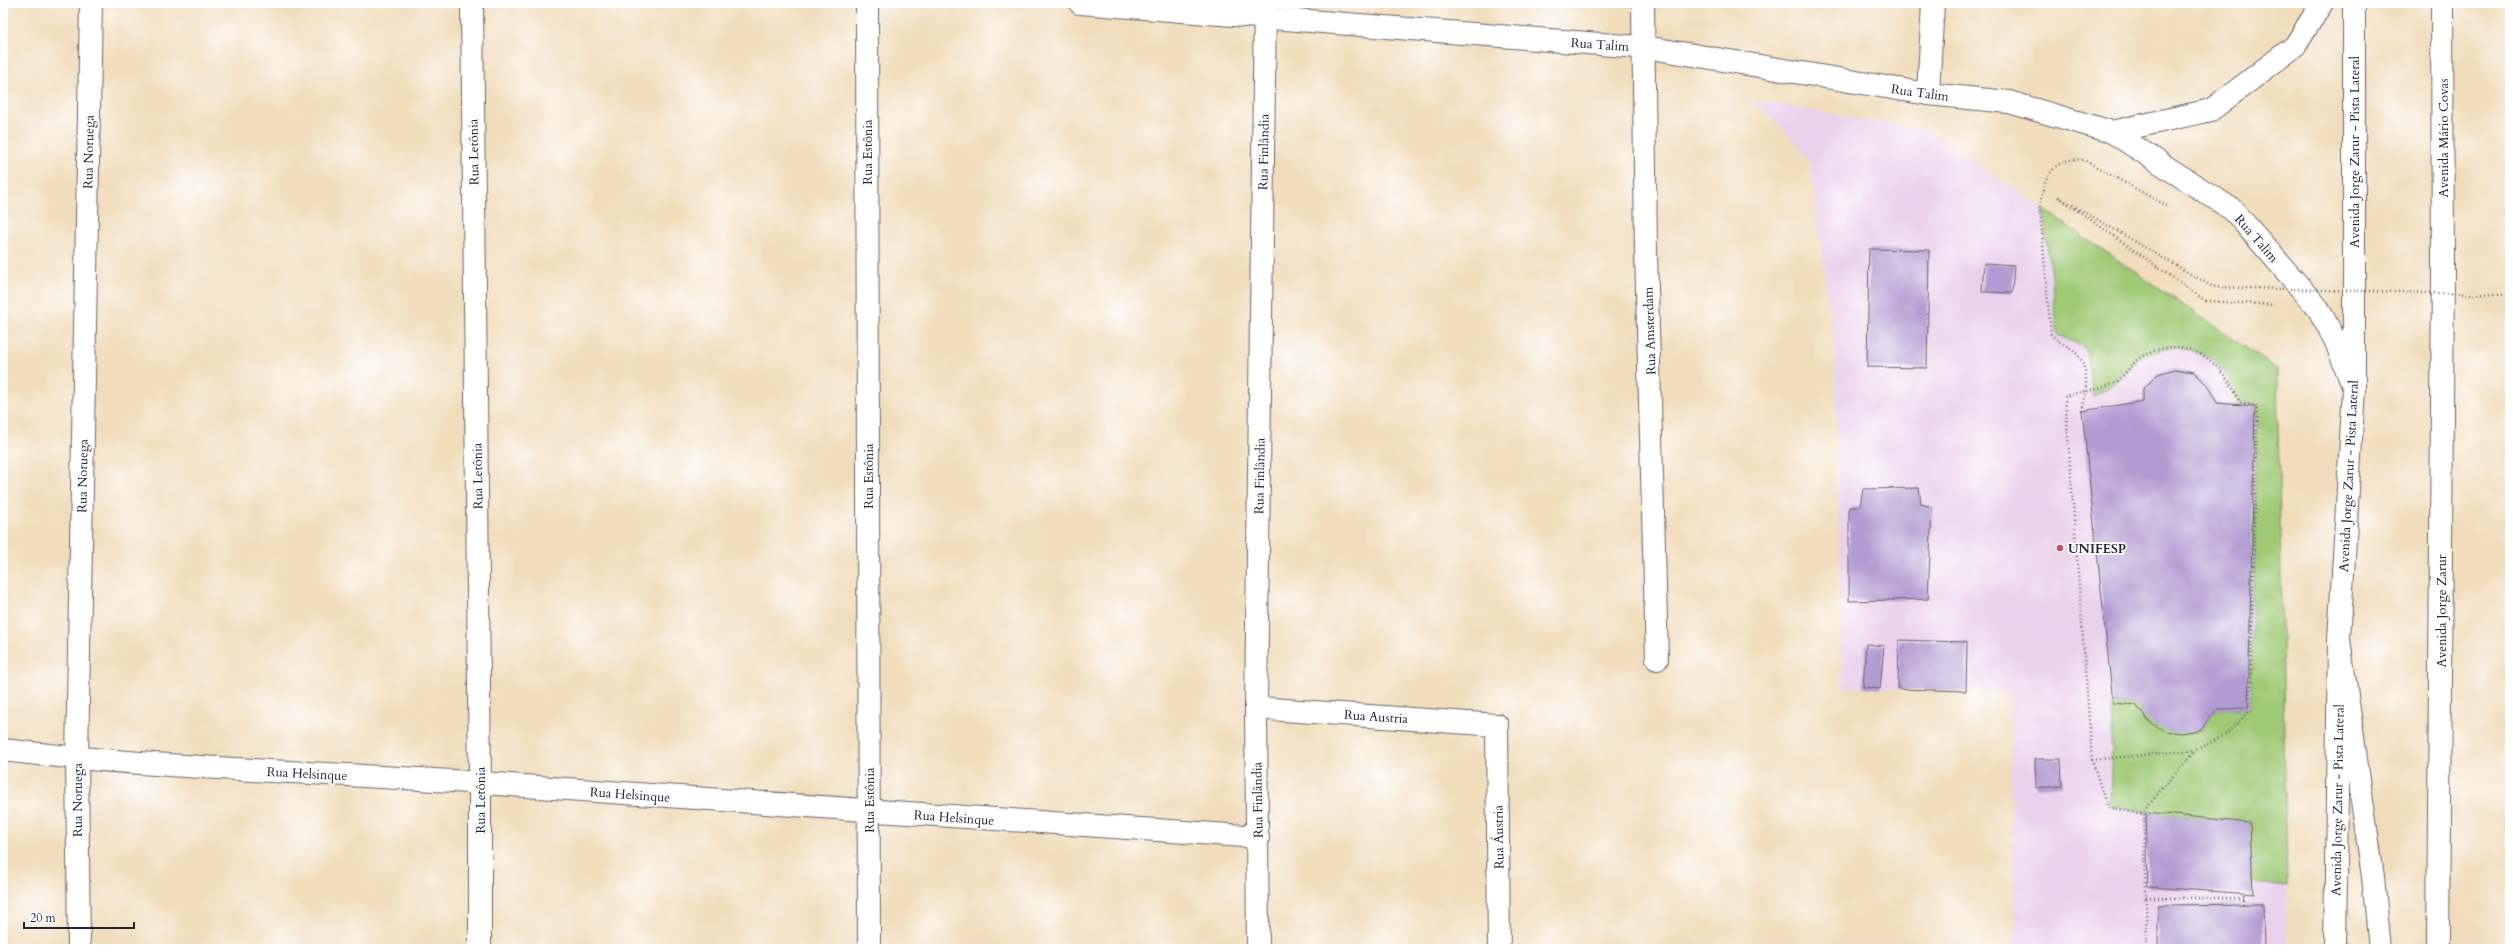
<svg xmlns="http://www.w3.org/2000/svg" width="2513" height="952" font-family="Cardo,serif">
  <rect width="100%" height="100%" fill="#fff"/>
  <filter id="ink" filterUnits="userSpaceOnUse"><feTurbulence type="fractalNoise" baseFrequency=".025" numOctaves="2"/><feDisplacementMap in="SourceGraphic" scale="8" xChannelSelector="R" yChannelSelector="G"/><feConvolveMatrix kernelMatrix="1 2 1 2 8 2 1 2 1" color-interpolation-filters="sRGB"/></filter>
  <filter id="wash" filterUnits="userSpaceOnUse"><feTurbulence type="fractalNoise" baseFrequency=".012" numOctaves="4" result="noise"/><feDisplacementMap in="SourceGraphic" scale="16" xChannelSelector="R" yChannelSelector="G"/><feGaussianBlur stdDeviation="0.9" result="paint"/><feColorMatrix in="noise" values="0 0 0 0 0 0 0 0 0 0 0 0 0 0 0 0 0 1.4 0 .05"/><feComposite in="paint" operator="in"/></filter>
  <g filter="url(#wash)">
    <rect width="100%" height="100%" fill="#f1ddbc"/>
    <!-- built -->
    <path fill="#ebd1eb" d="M1749 99 1931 132 2277 369 2288 949H2015L2009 692 1842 687 1835 350 1810 163 1793 139 1772 117Z"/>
    <!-- green -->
    <path fill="#9fc975" stroke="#607658" d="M2043 209 2277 369 2287 886 2252 882 2249 823 2146 812 2110 805 2113 703 2136 705C2155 731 2169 736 2201 730L2217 709 2248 708 2250 710 2257 406 2238 404C2234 393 2231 381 2223 371 2202 346 2167 341 2140 358 2129 365 2125 374 2116 382 2110 388 2100 392 2093 397L2086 348 2058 335Z"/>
    <g id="blocks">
      <!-- building -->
      <g fill="#b29bd2">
        <path d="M1869 249 1929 250 1927 368 1867 367Z"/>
        <path d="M1984 263 2014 265 2012 293 1982 292Z"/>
        <path d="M2175 369 2194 372 2207 385 2217 403 2255 406 2248 708 2217 709 2200 730 2182 733 2165 731 2148 721 2136 705 2113 703 2082 411 2143 401V389L2158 374Z"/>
        <path d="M1919 488 1921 504 1932 507 1928 599 1849 601V508L1860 506 1863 489Z"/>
        <path d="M1899 640 1967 642 1966 691 1898 689Z"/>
        <path d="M1866 644 1884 646 1880 689 1863 687Z"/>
        <path d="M2035 759H2061L2062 786 2036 788Z"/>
        <path d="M2146 812 2250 823 2253 894 2148 887Z"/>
        <path d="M2263 904 2264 949H2158V905Z"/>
      </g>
    </g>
  </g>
  <g filter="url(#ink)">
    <use href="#blocks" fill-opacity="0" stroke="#6a6368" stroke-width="1"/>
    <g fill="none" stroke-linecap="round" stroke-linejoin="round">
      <!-- street casing -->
      <g stroke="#6a6368" stroke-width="24">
        <g id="street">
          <path d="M472 3 480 783V949"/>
          <path d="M867 3 869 949"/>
          <path d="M1080 3 1651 48 1928 94 2009 102 2112 132 2233 210 2318 308 2336 342 2354 389"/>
          <path d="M1643 3 1646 253 1657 659"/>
          <path d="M1928 94 1933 3"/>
          <path d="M2112 132 2211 110 2295 46 2322 3"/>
          <path d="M1256 708 1497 725 1499 949"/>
          <path d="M3 750C162 769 323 772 482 783 741 801 999 820 1258 837"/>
          <path d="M79 949 77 759 91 3"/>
          <path d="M1258 949 1256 708 1265 3"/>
        </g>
      </g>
      <!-- secondary casing -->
      <g stroke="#6a6368" stroke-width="24">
        <path id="secondary" d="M2335 949 2339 640 2354 389V3"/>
      </g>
      <!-- highway casing -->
      <g stroke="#6a6368" stroke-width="24">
        <g id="highway">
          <path d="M2339 640 2373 877 2380 949"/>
          <path d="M2438 949 2443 272 2442 3"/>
        </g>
      </g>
      <!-- path -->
      <g stroke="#6a6368" stroke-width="2.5" stroke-dasharray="1 3" stroke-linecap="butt">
        <path d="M2206 301 2274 305"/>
        <path d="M2082 411C2087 392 2091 365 2073 350 2065 344 2057 342 2051 334L2040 212C2041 183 2051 155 2084 160L2167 206"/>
        <path d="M2092 760 2195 750"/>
        <path d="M2141 813 2196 750 2225 735 2250 711 2257 406 2240 402C2220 360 2188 331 2141 357 2130 364 2123 379 2115 383 2103 389 2079 392 2065 396L2092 760 2107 807 2144 814 2147 949"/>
        <path d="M2146 898H2243"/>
        <path d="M2243 904V893"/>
      </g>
      <!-- street -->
      <use href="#street" stroke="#fff" stroke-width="22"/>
      <!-- secondary -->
      <use href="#secondary" stroke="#fff" stroke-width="22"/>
      <!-- highway -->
      <use href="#highway" stroke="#fff" stroke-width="22"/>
      <!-- path-bridge -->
      <path stroke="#6a6368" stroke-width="2.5" stroke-dasharray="1 3" stroke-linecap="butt" d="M2206 301 2057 196 2213 287 2510 295"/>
    </g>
  </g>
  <!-- markers -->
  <circle fill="#d1495b" stroke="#fff" stroke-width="1.5" cx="2060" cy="548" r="4"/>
  <g text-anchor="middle" stroke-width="3.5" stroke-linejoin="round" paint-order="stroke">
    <!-- street labels -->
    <g font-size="13" fill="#22223b" stroke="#fff">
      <text transform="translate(1600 44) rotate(4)" y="5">Rua Talim</text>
      <text transform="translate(1920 92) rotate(8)" y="5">Rua Talim</text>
      <text transform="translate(2443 138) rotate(-90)" y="5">Avenida Mário Covas</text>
      <text transform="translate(88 152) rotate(-89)" y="5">Rua Noruega</text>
      <text transform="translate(473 152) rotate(-91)" y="5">Rua Letônia</text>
      <text transform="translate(867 152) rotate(-90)" y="5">Rua Estônia</text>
      <text transform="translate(1263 152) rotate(-89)" y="5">Rua Finlândia</text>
      <text transform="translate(2354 152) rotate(-90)" y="5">Avenida Jorge Zarur - Pista Lateral</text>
      <text transform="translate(2257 238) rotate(49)" y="5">Rua Talim</text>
      <text transform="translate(1649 331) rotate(-92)" y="5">Rua Amsterdam</text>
      <text transform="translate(82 476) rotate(-89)" y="5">Rua Noruega</text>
      <text transform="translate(477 476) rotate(-91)" y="5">Rua Letônia</text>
      <text transform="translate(868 476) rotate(-90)" y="5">Rua Estônia</text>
      <text transform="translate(1259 476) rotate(-89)" y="5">Rua Finlândia</text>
      <text transform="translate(2348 476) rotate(-87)" y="5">Avenida Jorge Zarur - Pista Lateral</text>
      <text transform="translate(2441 611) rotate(-90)" y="5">Avenida Jorge Zarur</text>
      <text transform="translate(1376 716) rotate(4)" y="5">Rua Austria</text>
      <text transform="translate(307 773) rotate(3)" y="5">Rua Helsinque</text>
      <text transform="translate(630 794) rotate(4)" y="5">Rua Helsinque</text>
      <text transform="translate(77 800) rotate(-90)" y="5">Rua Noruega</text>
      <text transform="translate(480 800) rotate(-90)" y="5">Rua Letônia</text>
      <text transform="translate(869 800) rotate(-90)" y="5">Rua Estônia</text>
      <text transform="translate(1257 800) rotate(-91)" y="5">Rua Finlândia</text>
      <text transform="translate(2337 800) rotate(-89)" y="5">Avenida Jorge Zarur - Pista Lateral</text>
      <text transform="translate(954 817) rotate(4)" y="5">Rua Helsinque</text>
      <text transform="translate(1498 837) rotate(-91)" y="5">Rua Áustria</text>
    </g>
    <!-- poi labels -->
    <g font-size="13" font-weight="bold" fill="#22223b" stroke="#fff" text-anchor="start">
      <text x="2068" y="553">UNIFESP</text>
    </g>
  </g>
  <!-- margin -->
  <rect width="2513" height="952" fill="none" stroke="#fff" stroke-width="16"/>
  <!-- scale -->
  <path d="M24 922v6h110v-6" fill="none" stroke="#22223b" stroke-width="2"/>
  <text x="30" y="922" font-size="12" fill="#22223b" stroke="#ffffff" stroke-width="3" paint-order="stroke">20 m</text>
</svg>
